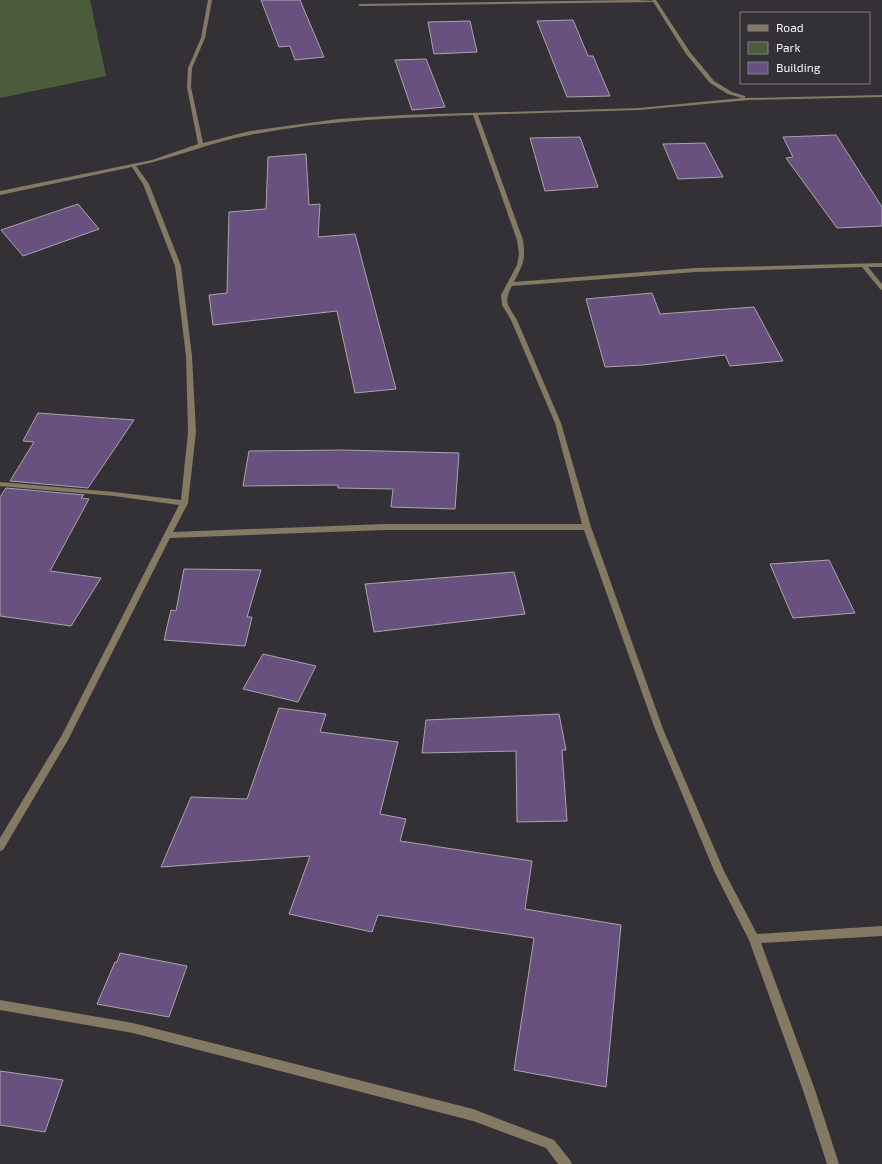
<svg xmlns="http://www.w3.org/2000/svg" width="882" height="1164" font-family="'Exo 2',sans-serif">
  <rect width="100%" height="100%" fill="#343136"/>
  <!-- green -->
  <path fill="#4a5c3a" d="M0 0H90L106 76 0 98Z"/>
  <!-- building -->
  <g fill="#69517f" stroke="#a8a5ac">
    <path d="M261 0H300L324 57 295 60 290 46 279 47Z"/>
    <path d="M573 20 588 56H593L610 96 567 97 537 21Z"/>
    <path d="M470 21 477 52 434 54 428 22Z"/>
    <path d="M426 59 445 107 412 110 395 60Z"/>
    <path d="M836 135 882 207V226L837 228 786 158 793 157 783 137Z"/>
    <path d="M580 137 598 187 545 191 530 138Z"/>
    <path d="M705 143 723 177 678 179 663 144Z"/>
    <path d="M306 154 309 205 320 204 318 237 355 234 396 389 355 393 337 311 213 325 209 295 227 293 229 212 266 209 268 157Z"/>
    <path d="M78 204 99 229 23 256 1 230Z"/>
    <path d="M652 293 660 314 754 307 783 361 730 366 725 355 643 365 605 367 586 299Z"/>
    <path d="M38 413 134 420 88 488 10 481 34 442 23 441Z"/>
    <path d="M343 450 459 453 455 509 391 507 393 489 338 488V485L243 486 249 451Z"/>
    <path d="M6 488 84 495 81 498 89 499 50 571 101 578 71 626 0 616V497Z"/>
    <path d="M829 560 855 613 793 618 770 564Z"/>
    <path d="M184 569 261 570 247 617H252L245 646 164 640 171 610 176 611Z"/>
    <path d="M514 572 525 614 374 632 365 584Z"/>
    <path d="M263 654 316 666 298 702 243 689Z"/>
    <path d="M279 708 326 714 320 732 398 742 380 814 406 819 400 841 532 861 525 909 621 925 606 1087 514 1070 534 938 378 915 372 932 289 914 310 856 161 867 191 797 247 799Z"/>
    <path d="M559 714 566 750H562L567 821 517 822 516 751 422 753 426 720Z"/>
    <path d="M120 953 187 966 169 1017 97 1004 115 962H117Z"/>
    <path d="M0 1071 63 1080 45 1132 0 1125Z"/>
  </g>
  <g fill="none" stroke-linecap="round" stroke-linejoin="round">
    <!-- service -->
    <path fill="#847a64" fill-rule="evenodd" d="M636 0 657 1 655 2 360 6 358 5 360 4Z"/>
    <!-- minor -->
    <g fill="#847a64" fill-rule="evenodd">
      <path d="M208 0H212L205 38 192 68 191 87 203 143 250 131 338 119 403 115 639 108 742 98 728 94 710 83 686 54 652 0H656L690 52 714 81 732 92 745 96V98L882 95V97L749 100 639 110 478 115 523 240C526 260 523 264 514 282L695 268 882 263V267H868L882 284V290L880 289 862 267 695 272 512 286C503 302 508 305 517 320L561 423 591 527 663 729 724 871 757 934 882 926V936L761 943 815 1090 839 1164H827L803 1090 749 940 715 873 655 729 584 530H385L170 538 68 740 3 850 0 851V838L62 735 179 505 114 496 0 486V482L114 492 181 500 188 432 186 356 175 266 143 184 132 167 0 195V191L152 160 198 144 187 87 188 68 201 38ZM473 115 517 240 519 254 517 265 501 295 502 305 511 320 555 423 582 524H385L173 532 188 503 196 432 192 356 181 266 149 184 136 166C175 158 211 142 250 135 324 120 398 118 473 115Z"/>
      <path d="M0 1000 133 1023 473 1109 554 1140 570 1160 572 1164H558L546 1148 473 1121 133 1033 0 1010Z"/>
    </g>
  </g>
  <!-- legend -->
  <rect x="740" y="12" width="130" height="72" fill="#343136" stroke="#827f84"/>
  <rect x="748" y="25" width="20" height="6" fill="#847a64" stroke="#827f84"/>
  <text x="776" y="32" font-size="12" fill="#f6f4f8">Road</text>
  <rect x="748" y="42" width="20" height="12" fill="#4a5c3a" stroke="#827f84"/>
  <text x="776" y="52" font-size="12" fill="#f6f4f8">Park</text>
  <rect x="748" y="62" width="20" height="12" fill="#69517f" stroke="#827f84"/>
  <text x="776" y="72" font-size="12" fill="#f6f4f8">Building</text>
</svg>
